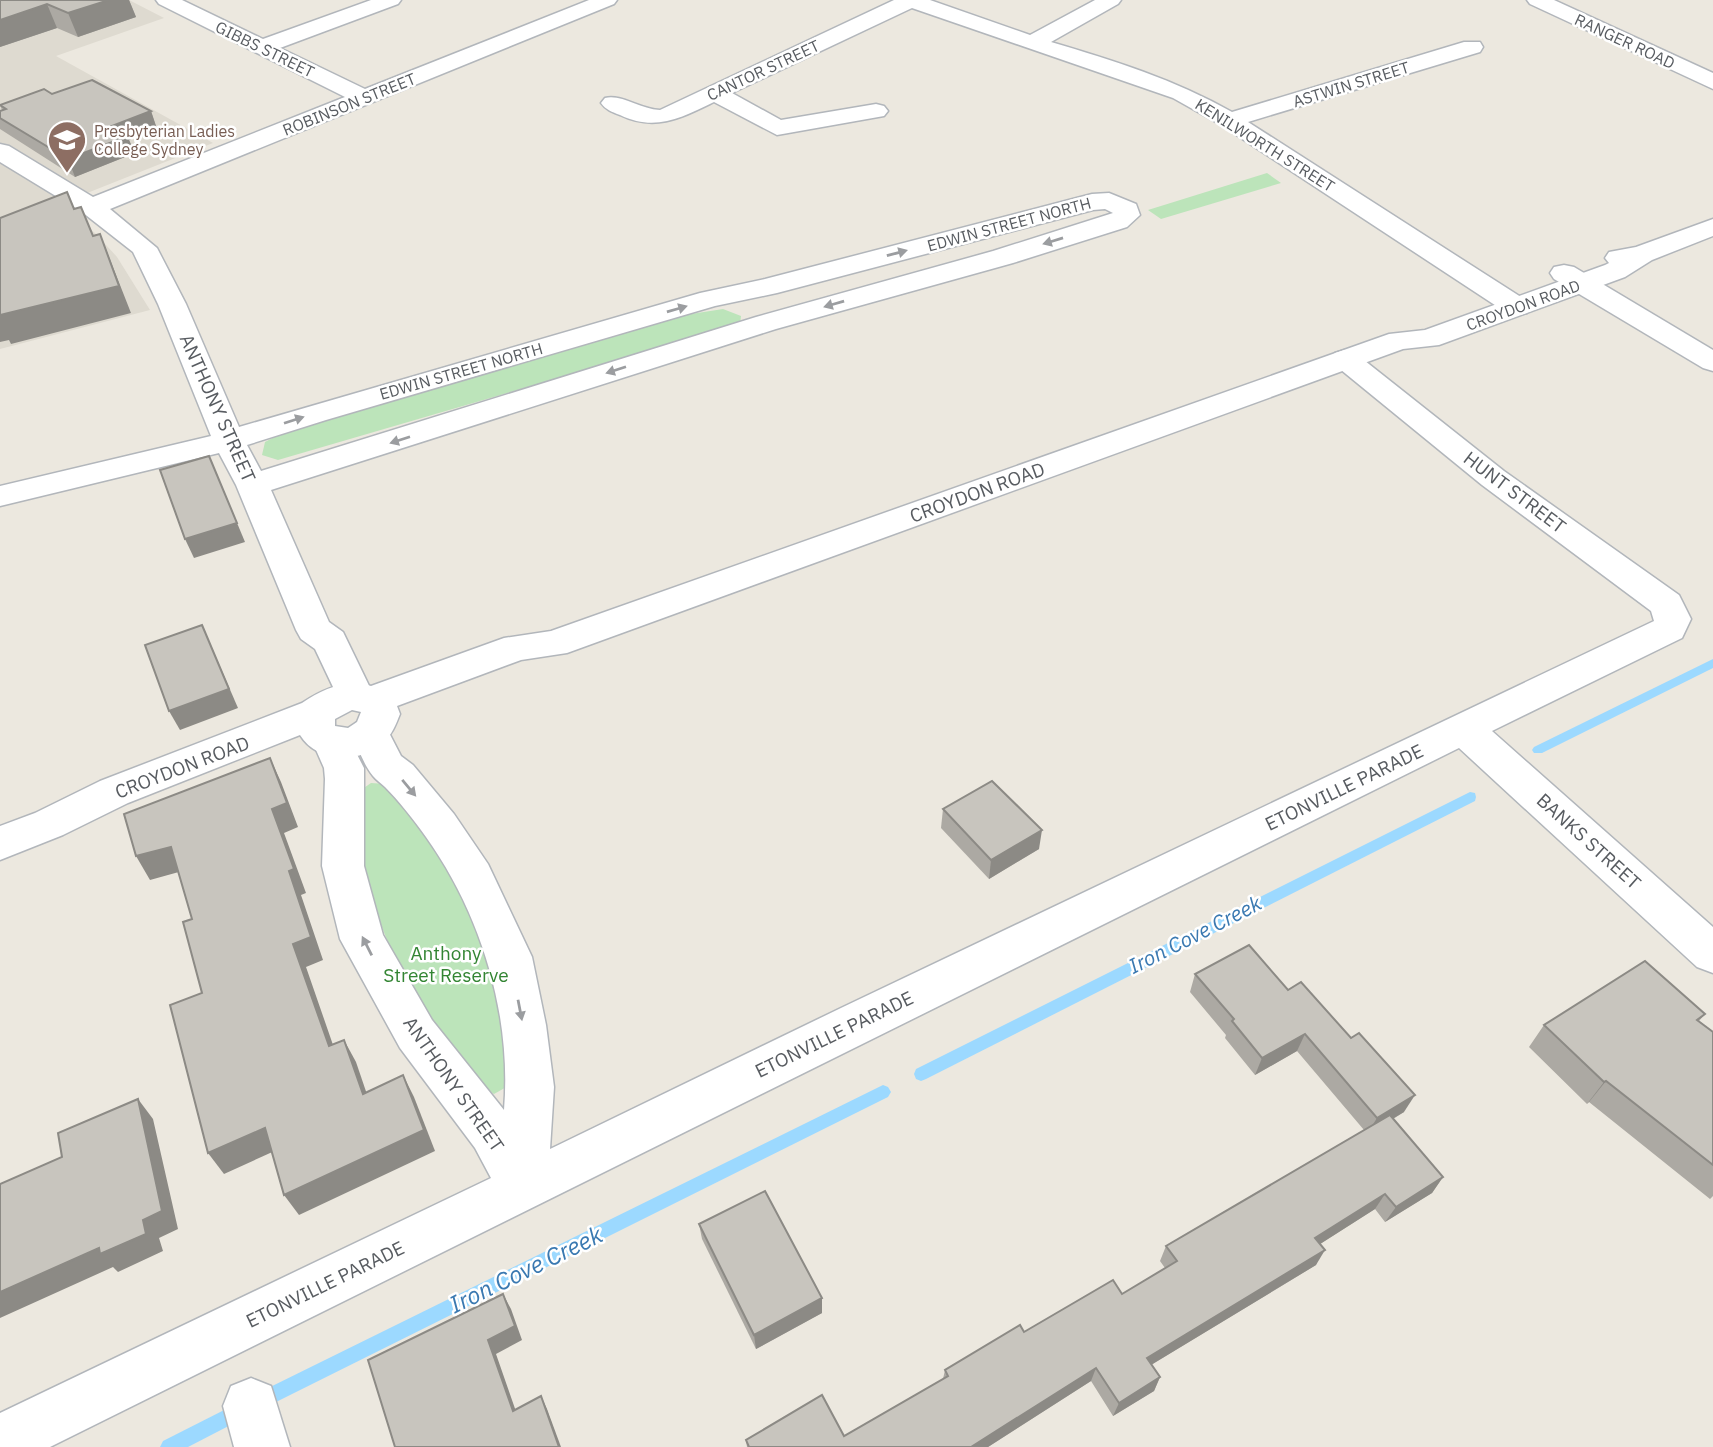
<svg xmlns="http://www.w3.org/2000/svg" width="1713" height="1447" font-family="'IBM Plex Sans',sans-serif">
  <rect width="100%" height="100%" fill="#ece8df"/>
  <!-- education -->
  <path fill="#dedad0" d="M129 0 164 18 56 56 213 143 57 205 95 233 117 257 150 310 0 349V25Z"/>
  <!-- green -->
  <g fill="#bce4ba">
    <path d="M1267 173 1281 183 1161 219 1148 210Z"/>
    <path d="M723 309 741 316 740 325 278 460 262 455 265 442 284 432 691 314Z"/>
    <path d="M371 783 386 784 448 859 495 959 510 1085 494 1094 481 1085 408 993 363 879 358 792Z"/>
  </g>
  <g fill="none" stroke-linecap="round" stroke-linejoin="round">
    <!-- stream -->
    <g fill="#9cd9ff" fill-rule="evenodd">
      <path d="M1713 659V668L1542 753H1534L1532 750 1534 747Z"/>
      <path d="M1470 792 1475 793 1476 797 1475 801 926 1079 921 1081 916 1079 914 1074 916 1069Z"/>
      <path d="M883 1085 888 1087 891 1092 888 1097 266 1407 260 1410 254 1407 251 1401 254 1395Z"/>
      <path d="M240 1402 246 1405 249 1411 246 1417 188 1447H160L163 1441Z"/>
    </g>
    <!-- minor casing -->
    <g stroke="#b2b6bb" stroke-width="3">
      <g id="minor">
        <path d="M156 0H182L263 39 371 0H401L398 4 280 48 365 89 589 0H617L614 4 110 209 157 248 186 304 239 427 700 293 765 279 1092 194 1109 193 1136 204 1140 215 1127 227 1013 263 776 329 271 490 329 622 343 632 374 696 368 706 355 710 342 706 315 649 301 639 296 630 236 485 219 453 0 506V486L211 436 158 304 133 252 82 212 0 162V144L9 146 93 197 345 97 159 4ZM1105 209 1113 213 993 251 756 317 261 471 247 445 326 420 715 306 777 293 1093 210Z"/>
        <path d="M894 0H930L1030 35 1095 0H1121L1118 4 1051 42C1115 61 1173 79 1232 112L1464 42H1480L1483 47 1480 52 1248 122 1527 301 1531 307 1527 313 1517 315 1507 313 1221 125 1173 98 912 8 732 93 781 120 876 104 884 106 888 111 884 116 777 135 714 102C681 118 655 132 620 115 612 112 606 110 601 103L605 98C622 94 639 109 660 110Z"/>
        <path d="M1527 0H1554L1713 73V89L1530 4Z"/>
        <path d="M1564 265 1574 267 1713 350V371L1703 368 1554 279 1550 273 1554 267Z"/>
        <path d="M1345 350 1355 353 1504 471 1679 595 1691 619 1682 638 1492 731 1713 927V973L1697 967 1459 748 50 1447H0V1413L491 1178 475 1148 400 1048 340 939 322 866 325 779 324 768 313 743 318 733 332 728 346 733 364 768V866L383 935 432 1020 504 1110C512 1015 481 914 426 837 414 820 399 801 385 787 381 783 376 780 373 776 363 764 358 747 351 733L356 723 370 719 384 723 401 756 413 765 454 814 488 864 532 957 546 1025 554 1087 550 1149 843 1007 1654 621 1651 611 1482 485 1335 365 1330 359 1335 353Z"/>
        <path d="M251 1378 271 1386 290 1447H234L223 1406 231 1386Z"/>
      </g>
    </g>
    <!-- tertiary casing -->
    <g stroke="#b2b6bb" stroke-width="3">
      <path id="tertiary" d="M1713 219V236L1652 260 1625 277 1439 345 1403 349 567 653 521 660 397 706 400 714C396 724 392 735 383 743 359 764 317 763 300 735L128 803 63 835 0 860V826L35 813 100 781 302 703C323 689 347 678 371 686L504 638 551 631 1389 334 1425 330 1605 265 1609 263 1605 258 1609 252 1636 247ZM352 710 361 712 357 722 348 728 335 726V719Z"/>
    </g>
    <!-- minor -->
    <use href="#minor" fill="#fff" fill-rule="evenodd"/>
    <!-- tertiary -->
    <use href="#tertiary" fill="#fff" fill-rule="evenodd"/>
  </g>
  <!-- wall -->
  <g fill="#aca9a3">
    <path d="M0 0H129L136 17 78 37 57 28 0 47Z"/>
    <path d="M52 94 151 111 157 129 129 140 135 153 75 177 0 129V111L2 110 0 105Z"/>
    <path d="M943 809 1039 849 989 879 941 828Z"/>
    <path d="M1195 974 1288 990 1404 1112 1393 1119 1443 1177 1432 1193 1385 1222 1375 1209 1320 1244 1316 1265 1151 1365 1160 1377 1154 1391 1113 1416 1091 1381 988 1447H747L746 1440 844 1436 943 1379 945 1370 1024 1332 1122 1294 1165 1268 1160 1261 1166 1246 1364 1130 1297 1051 1255 1075 1225 1038 1226 1035 1190 992Z"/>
    <path d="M1705 1014 1699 1021 1713 1032V1196L1710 1199 1589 1102 1587 1104 1529 1047 1544 1025Z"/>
    <path d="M699 1224 822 1313 756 1349 702 1239Z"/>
  </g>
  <!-- shaded-wall -->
  <g fill="#8c8a85">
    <path d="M109 0H129L136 17 78 37 68 13Z"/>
    <path d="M47 4 57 28 0 47V20Z"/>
    <path d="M151 111 157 129 129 140 135 153 75 177 68 159 112 126Z"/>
    <path d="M100 234 131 313 11 344 9 340 0 342V315Z"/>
    <path d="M209 456 245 542 194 558 185 539Z"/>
    <path d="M202 625 238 708 180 730 169 711Z"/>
    <path d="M270 758 281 782 298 827 284 833 306 893 301 895 323 960 306 967 341 1068 329 1046 293 944 289 871 272 809Z"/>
    <path d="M1042 830 1039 849 989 879 991 860Z"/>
    <path d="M171 847 186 870 150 880 136 856Z"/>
    <path d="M1305 1034 1297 1051 1255 1075 1262 1058Z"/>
    <path d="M344 1040 356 1062 374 1115 363 1094Z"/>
    <path d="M403 1075 414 1097 435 1151 299 1215 284 1195Z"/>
    <path d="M1606 1081 1589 1102 1587 1104 1604 1082Z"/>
    <path d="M1415 1095 1404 1112 1367 1134 1377 1118Z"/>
    <path d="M138 1099 153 1119 178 1229 159 1238 163 1251 118 1272 113 1267 0 1318V1292L143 1220Z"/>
    <path d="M265 1128 279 1149 224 1174 208 1153Z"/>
    <path d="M1443 1177 1432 1193 1385 1222 1396 1207Z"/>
    <path d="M1385 1194 1375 1209 1306 1253 1315 1238Z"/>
    <path d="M1325 1250 1316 1265 1141 1371 1147 1358Z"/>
    <path d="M503 1294 511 1309 522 1340 496 1354 520 1423 513 1411 488 1340Z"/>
    <path d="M822 1298V1313L756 1349 754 1335Z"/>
    <path d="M1096 1368 1091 1381 988 1447H971Z"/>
    <path d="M1160 1377 1154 1391 1113 1416 1119 1403Z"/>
    <path d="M541 1396 547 1409 561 1447H559Z"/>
  </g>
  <!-- building -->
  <g fill="#c8c5be" stroke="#8c8a85" stroke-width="2">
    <path d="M0 0H109L68 13 47 4 0 20Z"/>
    <path d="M92 80 151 111 112 126 128 136 68 159 0 118V111L6 109 0 105 44 89 52 94Z"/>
    <path d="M67 192 74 209 81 207 93 236 100 234 119 286 0 315V218Z"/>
    <path d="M209 456 237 523 185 539 160 470Z"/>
    <path d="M202 625 229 689 169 711 145 645Z"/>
    <path d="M270 758 287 803 272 809 294 869 289 871 311 937 293 944 329 1046 344 1040 363 1094 403 1075 424 1130 284 1195 265 1128 208 1153 170 1005 202 993 183 922 192 919 171 847 136 856 124 814Z"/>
    <path d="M992 781 1042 830 991 860 943 809Z"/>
    <path d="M1249 945 1288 990 1301 982 1351 1038 1359 1033 1415 1095 1377 1118 1305 1034 1262 1058 1232 1021 1234 1019 1195 974Z"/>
    <path d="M1645 961 1705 1014 1697 1020 1713 1032V1165L1606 1081 1604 1082 1544 1025Z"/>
    <path d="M138 1099 162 1211 143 1220 146 1234 100 1254 99 1248 0 1292V1184L62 1157 58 1133Z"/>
    <path d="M1390 1115 1443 1177 1396 1207 1385 1194 1315 1238 1325 1250 1147 1358 1160 1377 1119 1403 1096 1368 971 1447H749L746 1440 822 1395 844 1436 948 1376 945 1370 1020 1325 1024 1332 1113 1280 1122 1294 1177 1261 1166 1246Z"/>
    <path d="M765 1191 822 1298 754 1335 699 1224Z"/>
    <path d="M503 1294 515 1326 488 1340 513 1411 541 1396 559 1447H395L368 1360Z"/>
  </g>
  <!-- one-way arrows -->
  <defs><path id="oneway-solid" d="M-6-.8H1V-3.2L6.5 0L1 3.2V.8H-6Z" transform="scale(1.75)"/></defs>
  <g fill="#9b9da0">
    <use href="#oneway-solid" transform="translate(1053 241) rotate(163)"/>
    <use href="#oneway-solid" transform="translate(897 253) rotate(-15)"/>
    <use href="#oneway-solid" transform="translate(834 304) rotate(164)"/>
    <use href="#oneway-solid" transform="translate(677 309) rotate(-16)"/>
    <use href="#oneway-solid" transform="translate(616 370) rotate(162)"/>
    <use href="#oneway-solid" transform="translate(294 420) rotate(-18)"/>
    <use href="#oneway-solid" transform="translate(400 440) rotate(162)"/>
    <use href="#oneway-solid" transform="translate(409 788) rotate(50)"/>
    <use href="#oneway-solid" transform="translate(367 946) rotate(-117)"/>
    <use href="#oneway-solid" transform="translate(520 1010) rotate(79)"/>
  </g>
  <!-- icons -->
  <defs>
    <g id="school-pin" transform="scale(2.0125)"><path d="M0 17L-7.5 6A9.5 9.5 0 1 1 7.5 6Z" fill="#8d6e63" stroke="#fff"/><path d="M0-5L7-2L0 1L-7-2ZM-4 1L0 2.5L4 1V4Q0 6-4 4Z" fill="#fff"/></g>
  </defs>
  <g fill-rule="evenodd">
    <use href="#school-pin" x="67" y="140"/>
  </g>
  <g text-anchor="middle" stroke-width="5" stroke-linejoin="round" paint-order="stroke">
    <!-- far-street labels -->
    <g font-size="16" fill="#585c61" stroke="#fff">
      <text transform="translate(1625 41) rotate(25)" y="6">RANGER ROAD</text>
      <text transform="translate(265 49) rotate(26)" y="6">GIBBS STREET</text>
      <text transform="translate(763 70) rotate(-25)" y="6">CANTOR STREET</text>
      <text transform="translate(1351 84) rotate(-17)" y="6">ASTWIN STREET</text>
      <text transform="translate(349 104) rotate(-22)" y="6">ROBINSON STREET</text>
      <text transform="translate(1265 145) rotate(32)" y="6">KENILWORTH STREET</text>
      <text transform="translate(1009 224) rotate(-15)" y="6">EDWIN STREET NORTH</text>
      <text transform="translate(1523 305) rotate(-20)" y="6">CROYDON ROAD</text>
      <text transform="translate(461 371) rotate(-16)" y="6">EDWIN STREET NORTH</text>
    </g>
    <!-- far-education labels -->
    <g font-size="16" fill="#785e54" stroke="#fff" text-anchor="start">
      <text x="94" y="137">Presbyterian Ladies<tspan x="94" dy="18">College Sydney</tspan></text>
    </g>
    <!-- street labels -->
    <g font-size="19" fill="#585c61" stroke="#fff">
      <text transform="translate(218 408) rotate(66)" y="7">ANTHONY STREET</text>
      <text transform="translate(977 492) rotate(-20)" y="7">CROYDON ROAD</text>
      <text transform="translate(1515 492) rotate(37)" y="7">HUNT STREET</text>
      <text transform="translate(182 767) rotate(-21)" y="7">CROYDON ROAD</text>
      <text transform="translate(1344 787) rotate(-26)" y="7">ETONVILLE PARADE</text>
      <text transform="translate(1589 841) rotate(42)" y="7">BANKS STREET</text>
      <text transform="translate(834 1034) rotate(-26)" y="7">ETONVILLE PARADE</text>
      <text transform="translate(454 1084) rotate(55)" y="7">ANTHONY STREET</text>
      <text transform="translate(325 1284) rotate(-26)" y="7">ETONVILLE PARADE</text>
    </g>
    <!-- park labels -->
    <g font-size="19" fill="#338533" stroke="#fff">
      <text x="446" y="960">Anthony<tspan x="446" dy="22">Street Reserve</tspan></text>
    </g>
    <!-- water labels -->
    <g font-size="21" font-style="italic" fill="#3a79b1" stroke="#fff">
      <text transform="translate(1195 935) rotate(-27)" y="7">Iron Cove Creek</text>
    </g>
    <!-- near-water labels -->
    <g font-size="24" font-style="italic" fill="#3a79b1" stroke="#fff">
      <text transform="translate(526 1270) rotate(-26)" y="8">Iron Cove Creek</text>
    </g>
  </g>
</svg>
